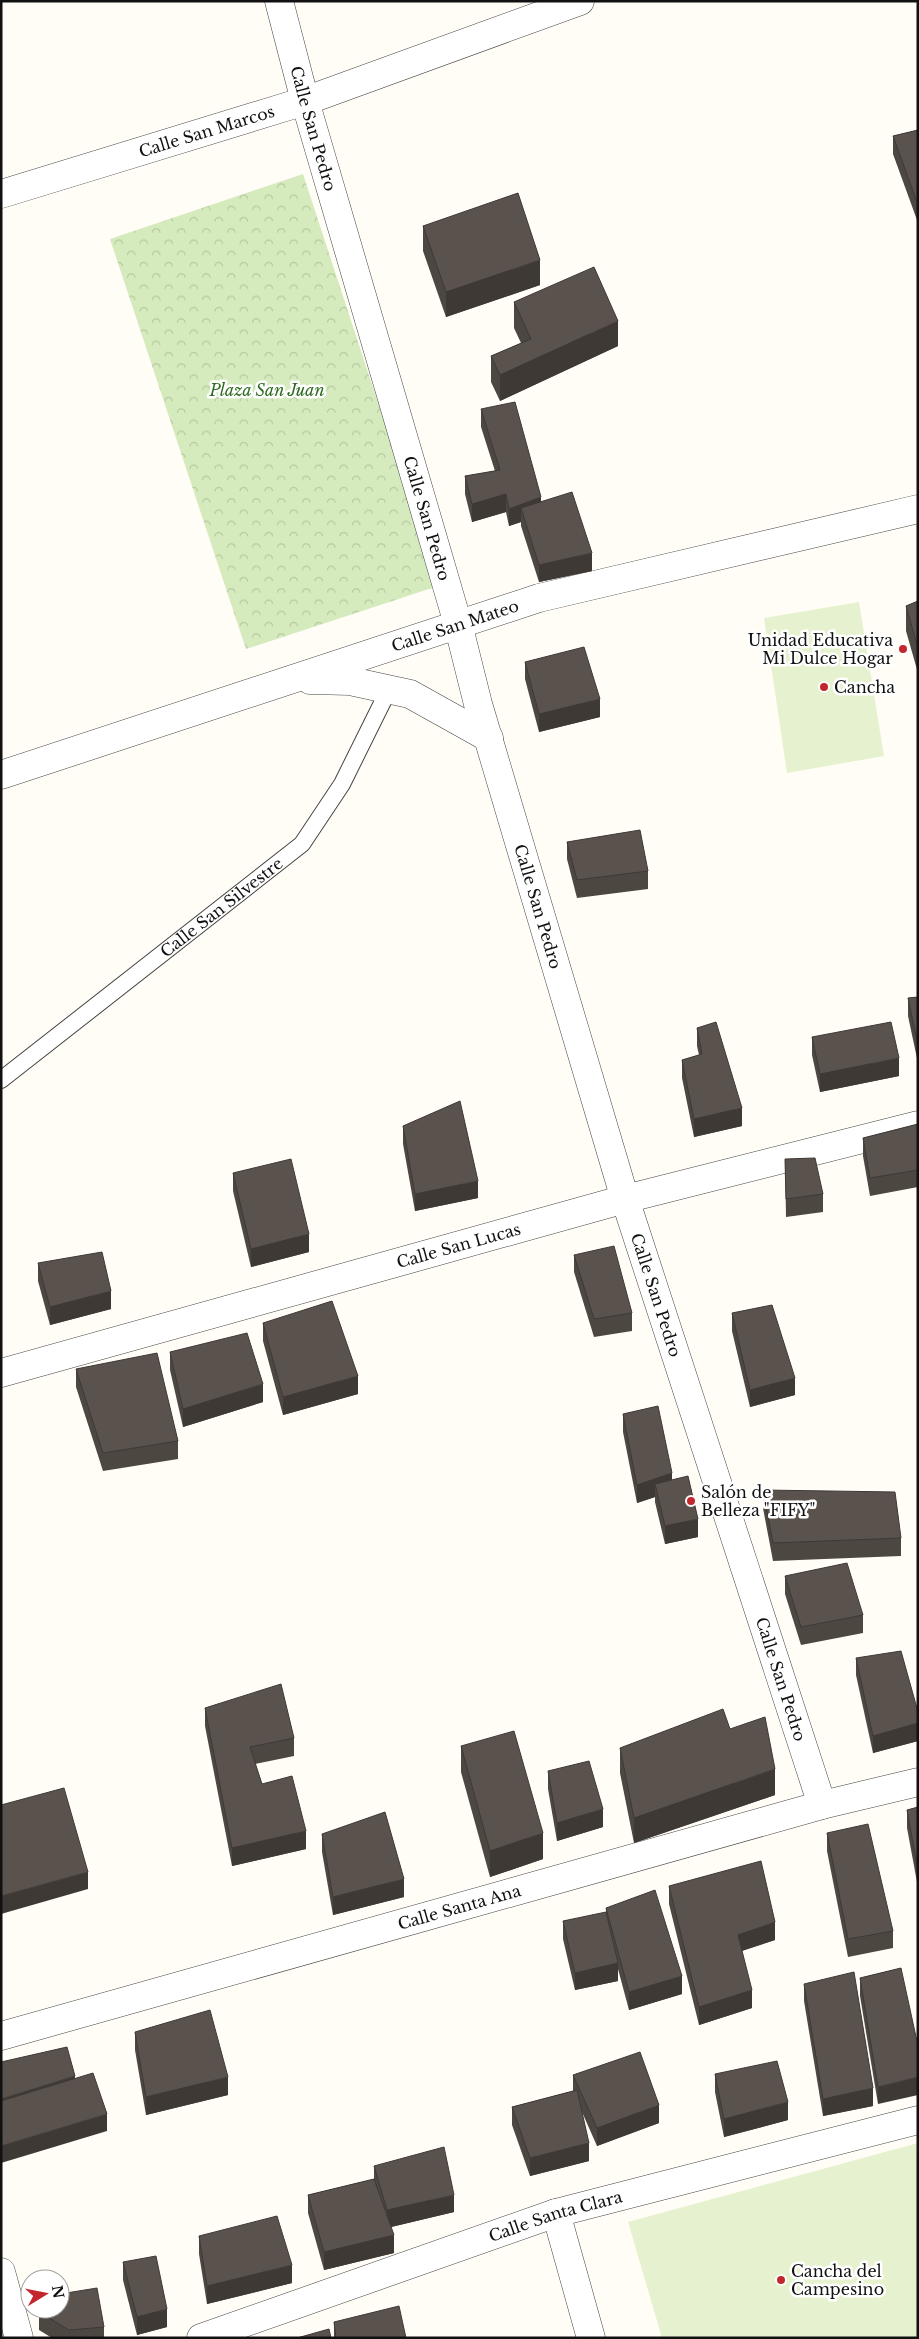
<svg xmlns="http://www.w3.org/2000/svg" width="919" height="2339" font-family="'Libre Baskerville',serif">
  <defs>
    <pattern id="park-crowns" width="20" height="18" patternUnits="userSpaceOnUse" patternTransform="scale(1.25)"><rect width="20" height="18" fill="#d5ebbd"/><path d="M2 6a3 3 0 1 1 6 0M12 15a3 3 0 1 1 6 0" fill="none" stroke="#b6c8a1"/></pattern>
  </defs>
  <rect width="100%" height="100%" fill="#fffdf5"/>
  <!-- park -->
  <path fill="url(#park-crowns)" d="M303 174 438 586 246 649 110 239Z"/>
  <!-- pitch -->
  <g fill="#e6f2cf">
    <path d="M859 602 884 756 787 773 764 618Z"/>
    <path d="M918 2143V2338H662L628 2222Z"/>
  </g>
  <g fill="none" stroke-linecap="round" stroke-linejoin="round">
    <!-- service casing -->
    <g stroke="#444" stroke-width="18">
      <g id="service">
        <path id="s1" d="M1 1080 302 844 342 784 389 689"/>
      </g>
    </g>
    <!-- minor casing -->
    <g stroke="#444" stroke-width="29">
      <g id="minor">
        <path id="s2" d="M279 1 305 101 458 624 478 704 625 1199 822 1805"/>
        <path id="s3" d="M1 194 305 101 580 1"/>
        <path d="M310 680 350 681 410 694 489 738"/>
        <path id="s4" d="M1 775 539 598 918 509"/>
        <path id="s5" d="M1 1373 625 1199 918 1125"/>
        <path d="M556 2213 591 2338"/>
        <path d="M1 2272 19 2338"/>
        <path id="s6" d="M201 2338 556 2213 918 2120"/>
      </g>
    </g>
    <!-- tertiary casing -->
    <g stroke="#444" stroke-width="29">
      <g id="tertiary">
        <path id="s7" d="M1 2036 822 1805 918 1782"/>
      </g>
    </g>
    <!-- service -->
    <use href="#service" stroke="#fff" stroke-width="16"/>
    <!-- minor -->
    <use href="#minor" stroke="#fff" stroke-width="28"/>
    <!-- tertiary -->
    <use href="#tertiary" stroke="#fff" stroke-width="28"/>
  </g>
  <!-- wall -->
  <g fill="#4d4742">
    <path d="M918 130V220H917L893 154V136Z"/>
    <path d="M423 226 540 285 446 317 423 251Z"/>
    <path d="M514 302 618 346 500 401 491 382V356L521 343 514 328Z"/>
    <path d="M481 409 541 502 592 571 539 582 521 526V522L509 526 506 512 472 522 465 494V476L495 471 481 427Z"/>
    <path d="M918 601V673L906 631V606Z"/>
    <path d="M525 662 600 717 539 732 525 679Z"/>
    <path d="M567 842 648 871V889L577 898 567 859Z"/>
    <path d="M918 997V1063L908 1016V998Z"/>
    <path d="M697 1028 742 1126 694 1137 682 1078V1060L699 1055 697 1046Z"/>
    <path d="M812 1037 899 1076 820 1092 812 1055Z"/>
    <path d="M918 1124V1187L870 1196 863 1156V1138Z"/>
    <path d="M403 1126 478 1198 415 1211 403 1144Z"/>
    <path d="M785 1159 823 1194V1212L786 1217Z"/>
    <path d="M233 1173 309 1252 251 1267 233 1191Z"/>
    <path d="M574 1255 632 1313V1331L594 1337 574 1272Z"/>
    <path d="M38 1263 111 1309 50 1325 38 1281Z"/>
    <path d="M732 1313 795 1395 750 1407 732 1331Z"/>
    <path d="M263 1323 358 1394 283 1415 263 1341Z"/>
    <path d="M170 1352 263 1402 183 1427 170 1370Z"/>
    <path d="M76 1369 178 1441V1459L103 1471 76 1387Z"/>
    <path d="M623 1414 672 1480 698 1537 665 1544 655 1502V1497L637 1503 623 1432Z"/>
    <path d="M763 1490 901 1538V1556L773 1561 763 1508Z"/>
    <path d="M785 1576 863 1615V1633L801 1645 785 1594Z"/>
    <path d="M856 1658 918 1712V1741L873 1753 856 1675Z"/>
    <path d="M205 1708 294 1738V1756L255 1764 262 1784 306 1849 232 1866 205 1726Z"/>
    <path d="M461 1746 543 1859 490 1877 461 1772Z"/>
    <path d="M620 1748 775 1795 634 1843 620 1773Z"/>
    <path d="M548 1771 603 1827 557 1841 548 1789Z"/>
    <path d="M918 1807V1882H917L907 1828V1810Z"/>
    <path d="M827 1833 893 1931V1948L848 1957 827 1851Z"/>
    <path d="M322 1834 404 1897 333 1915 322 1852Z"/>
    <path d="M669 1886 775 1940 742 1951 752 2008 699 2025 669 1904Z"/>
    <path d="M606 1908 682 1994 629 2010 618 1969V1981L575 1990 563 1939V1921L606 1914Z"/>
    <path d="M901 1968 878 2104 860 1996V1978Z"/>
    <path d="M804 1984 873 2106 823 2116 804 2001Z"/>
    <path d="M135 2032 228 2095 146 2115 135 2050Z"/>
    <path d="M715 2074 788 2120 724 2137 715 2092Z"/>
    <path d="M573 2075 659 2123 597 2146 582 2112 589 2161 530 2176 512 2125V2107L573 2091Z"/>
    <path d="M374 2166 454 2212 391 2227 394 2253 324 2270 308 2213V2195L374 2179Z"/>
    <path d="M199 2236 292 2283 207 2304 199 2254Z"/>
    <path d="M123 2262 167 2327 137 2335 123 2280Z"/>
    <path d="M39 2312 104 2327V2338H52L39 2330Z"/>
    <path d="M334 2322 406 2338H334Z"/>
  </g>
  <!-- shaded-wall -->
  <g fill="#3f3936">
    <rect x="917" y="202" width="1" height="18"/>
    <path d="M540 260V285L446 317V292Z"/>
    <path d="M618 321V346L500 401V375Z"/>
    <path d="M506 494V512L472 522V504Z"/>
    <path d="M541 497V515L521 508V522L509 526V509Z"/>
    <path d="M592 553V571L539 582V565Z"/>
    <path d="M600 699V717L539 732V714Z"/>
    <path d="M899 1058V1076L820 1092V1074Z"/>
    <path d="M742 1108V1126L694 1137V1119Z"/>
    <path d="M478 1181V1198L415 1211V1194Z"/>
    <path d="M309 1234V1252L251 1267V1249Z"/>
    <path d="M111 1291V1309L50 1325V1307Z"/>
    <path d="M358 1376V1394L283 1415V1397Z"/>
    <path d="M795 1378V1395L750 1407V1390Z"/>
    <path d="M263 1384V1402L183 1427V1409Z"/>
    <path d="M672 1473V1491L655 1484V1497L637 1503V1485Z"/>
    <path d="M698 1519V1537L665 1544V1526Z"/>
    <path d="M918 1723V1741L873 1753V1736Z"/>
    <path d="M775 1769V1795L634 1843V1818Z"/>
    <path d="M603 1809V1827L557 1841V1823Z"/>
    <path d="M306 1831V1849L232 1866V1848Z"/>
    <path d="M543 1833V1859L490 1877V1851Z"/>
    <path d="M88 1872V1889L1 1914V1896Z"/>
    <path d="M404 1879V1897L333 1915V1897Z"/>
    <path d="M775 1922V1940L738 1952V1935Z"/>
    <path d="M618 1963V1981L575 1990V1973Z"/>
    <path d="M682 1976V1994L629 2010V1992Z"/>
    <path d="M752 1990V2008L699 2025V2007Z"/>
    <path d="M75 2076V2094L1 2117V2099Z"/>
    <path d="M228 2077V2095L146 2115V2097Z"/>
    <path d="M918 2077V2095L878 2104V2087Z"/>
    <path d="M873 2088V2106L823 2116V2099Z"/>
    <path d="M788 2102V2120L724 2137V2119Z"/>
    <path d="M659 2105V2123L597 2146V2128Z"/>
    <path d="M107 2114V2131L1 2163V2146Z"/>
    <path d="M589 2143V2161L530 2176V2158Z"/>
    <path d="M454 2195V2212L387 2228V2210Z"/>
    <path d="M394 2235V2253L324 2270V2252Z"/>
    <path d="M292 2265V2283L207 2304V2286Z"/>
    <path d="M167 2309V2327L137 2335V2317Z"/>
  </g>
  <!-- building -->
  <g fill="#5a524d" stroke="#3f3936">
    <path d="M918 130V202H917L893 136Z"/>
    <path d="M518 193 540 260 446 292 423 226Z"/>
    <path d="M594 267 618 321 500 375 491 356 531 339 514 302Z"/>
    <path d="M515 402 541 497 509 509 506 494 472 504 465 476 500 470 481 409Z"/>
    <path d="M572 492 592 553 539 565 521 508Z"/>
    <path d="M918 601V648L906 606Z"/>
    <path d="M584 647 600 699 539 714 525 662Z"/>
    <path d="M640 830 648 871 577 880 567 842Z"/>
    <path d="M918 997V1045L908 998Z"/>
    <path d="M716 1022 742 1108 694 1119 682 1060 702 1054 697 1028Z"/>
    <path d="M891 1022 899 1058 820 1074 812 1037Z"/>
    <path d="M460 1101 478 1181 415 1194 403 1126Z"/>
    <path d="M918 1124V1170L870 1178 863 1138Z"/>
    <path d="M815 1158 823 1194 786 1199 785 1159Z"/>
    <path d="M291 1159 309 1234 251 1249 233 1173Z"/>
    <path d="M614 1246 632 1313 594 1319 574 1255Z"/>
    <path d="M102 1252 111 1291 50 1307 38 1263Z"/>
    <path d="M332 1301 358 1376 283 1397 263 1323Z"/>
    <path d="M772 1305 795 1378 750 1390 732 1313Z"/>
    <path d="M247 1333 263 1384 183 1409 170 1352Z"/>
    <path d="M157 1353 178 1441 103 1453 76 1369Z"/>
    <path d="M658 1406 672 1473 637 1485 623 1414Z"/>
    <path d="M688 1476 698 1519 665 1526 655 1484Z"/>
    <path d="M763 1490 895 1492 901 1538 773 1543Z"/>
    <path d="M847 1563 863 1615 801 1627 785 1576Z"/>
    <path d="M901 1651 918 1712V1723L873 1736 856 1658Z"/>
    <path d="M281 1684 294 1738 250 1747 262 1784 292 1776 306 1831 232 1848 205 1708Z"/>
    <path d="M723 1709 730 1729 765 1717 775 1769 634 1818 620 1748Z"/>
    <path d="M514 1731 543 1833 490 1851 461 1746Z"/>
    <path d="M589 1761 603 1809 557 1823 548 1771Z"/>
    <path d="M64 1788 88 1872 1 1896V1805Z"/>
    <path d="M918 1807V1865H917L907 1810Z"/>
    <path d="M385 1812 404 1879 333 1897 322 1834Z"/>
    <path d="M868 1824 893 1931 848 1939 827 1833Z"/>
    <path d="M761 1861 775 1922 738 1935 752 1990 699 2007 669 1886Z"/>
    <path d="M655 1890 682 1976 629 1992 606 1908Z"/>
    <path d="M606 1912 618 1963 575 1973 563 1921Z"/>
    <path d="M901 1968 918 2046V2077L878 2087 860 1978Z"/>
    <path d="M854 1972 873 2088 823 2099 804 1984Z"/>
    <path d="M210 2010 228 2077 146 2097 135 2032Z"/>
    <path d="M67 2047 75 2076 1 2099V2062Z"/>
    <path d="M640 2052 659 2105 597 2128 573 2075Z"/>
    <path d="M777 2061 788 2102 724 2119 715 2074Z"/>
    <path d="M93 2073 107 2114 1 2146V2101Z"/>
    <path d="M577 2090 589 2143 530 2158 512 2107Z"/>
    <path d="M444 2147 454 2195 387 2210 374 2166Z"/>
    <path d="M374 2179 394 2235 324 2252 308 2195Z"/>
    <path d="M277 2216 292 2265 207 2286 199 2236Z"/>
    <path d="M156 2256 167 2309 137 2317 123 2262Z"/>
    <path d="M97 2288 104 2327 69 2330 39 2312V2309H60V2294Z"/>
    <path d="M399 2306 406 2338H336L334 2322Z"/>
    <path d="M329 2329 331 2338H297Z"/>
  </g>
  <!-- markers -->
  <g fill="#c4262e" stroke="#fff" stroke-width="2">
    <circle cx="903" cy="649" r="5"/>
    <circle cx="824" cy="687" r="5"/>
    <circle cx="691" cy="1501" r="5"/>
    <circle cx="781" cy="2280" r="5"/>
  </g>
  <g text-anchor="middle" stroke-width="5" stroke-linejoin="round" paint-order="stroke">
    <!-- street labels -->
    <g font-size="16" fill="#111" stroke="#fff">
      <text dy="6" stroke="none"><textPath href="#s2" startOffset="132">Calle San Pedro</textPath></text>
      <text dy="6" stroke="none"><textPath href="#s3" startOffset="215">Calle San Marcos</textPath></text>
      <text dy="6" stroke="none"><textPath href="#s2" startOffset="538">Calle San Pedro</textPath></text>
      <text dy="6" stroke="none"><textPath href="#s4" startOffset="478">Calle San Mateo</textPath></text>
      <text dy="6" stroke="none"><textPath href="#s1" startOffset="280">Calle San Silvestre</textPath></text>
      <text dy="6" stroke="none"><textPath href="#s2" startOffset="942">Calle San Pedro</textPath></text>
      <text dy="6" stroke="none"><textPath href="#s5" startOffset="475">Calle San Lucas</textPath></text>
      <text dy="6" stroke="none"><textPath href="#s2" startOffset="1348">Calle San Pedro</textPath></text>
      <text dy="6" stroke="none"><textPath href="#s2" startOffset="1752">Calle San Pedro</textPath></text>
      <text dy="6" stroke="none"><textPath href="#s7" startOffset="476">Calle Santa Ana</textPath></text>
      <text dy="6" stroke="none"><textPath href="#s6" startOffset="375">Calle Santa Clara</textPath></text>
    </g>
    <!-- park labels -->
    <g font-size="16" font-style="italic" fill="#2f6b1f" stroke="#fff">
      <text x="267" y="396">Plaza San Juan</text>
    </g>
    <!-- poi labels -->
    <g font-size="16" fill="#111" stroke="#fff" text-anchor="start">
      <text x="893" y="646" text-anchor="end">Unidad Educativa<tspan x="893" dy="18">Mi Dulce Hogar</tspan></text>
      <text x="834" y="693">Cancha</text>
      <text x="701" y="1498">Salón de<tspan x="701" dy="18">Belleza "FIFY"</tspan></text>
      <text x="791" y="2277">Cancha del<tspan x="791" dy="18">Campesino</tspan></text>
    </g>
  </g>
  <!-- border -->
  <rect width="919" height="2339" fill="none" stroke="#111111" stroke-width="5"/>
  <!-- north arrow -->
  <g transform="translate(45 2294) rotate(80)"><circle r="24" fill="#ffffff" stroke="#a0a0a0"/>
  <path d="M0-4L9 19L0 12L-9 19Z" fill="#c4262e"/>
  <text y="-8" font-size="14" font-weight="bold" text-anchor="middle" fill="#111111">N</text>
  </g>
</svg>
